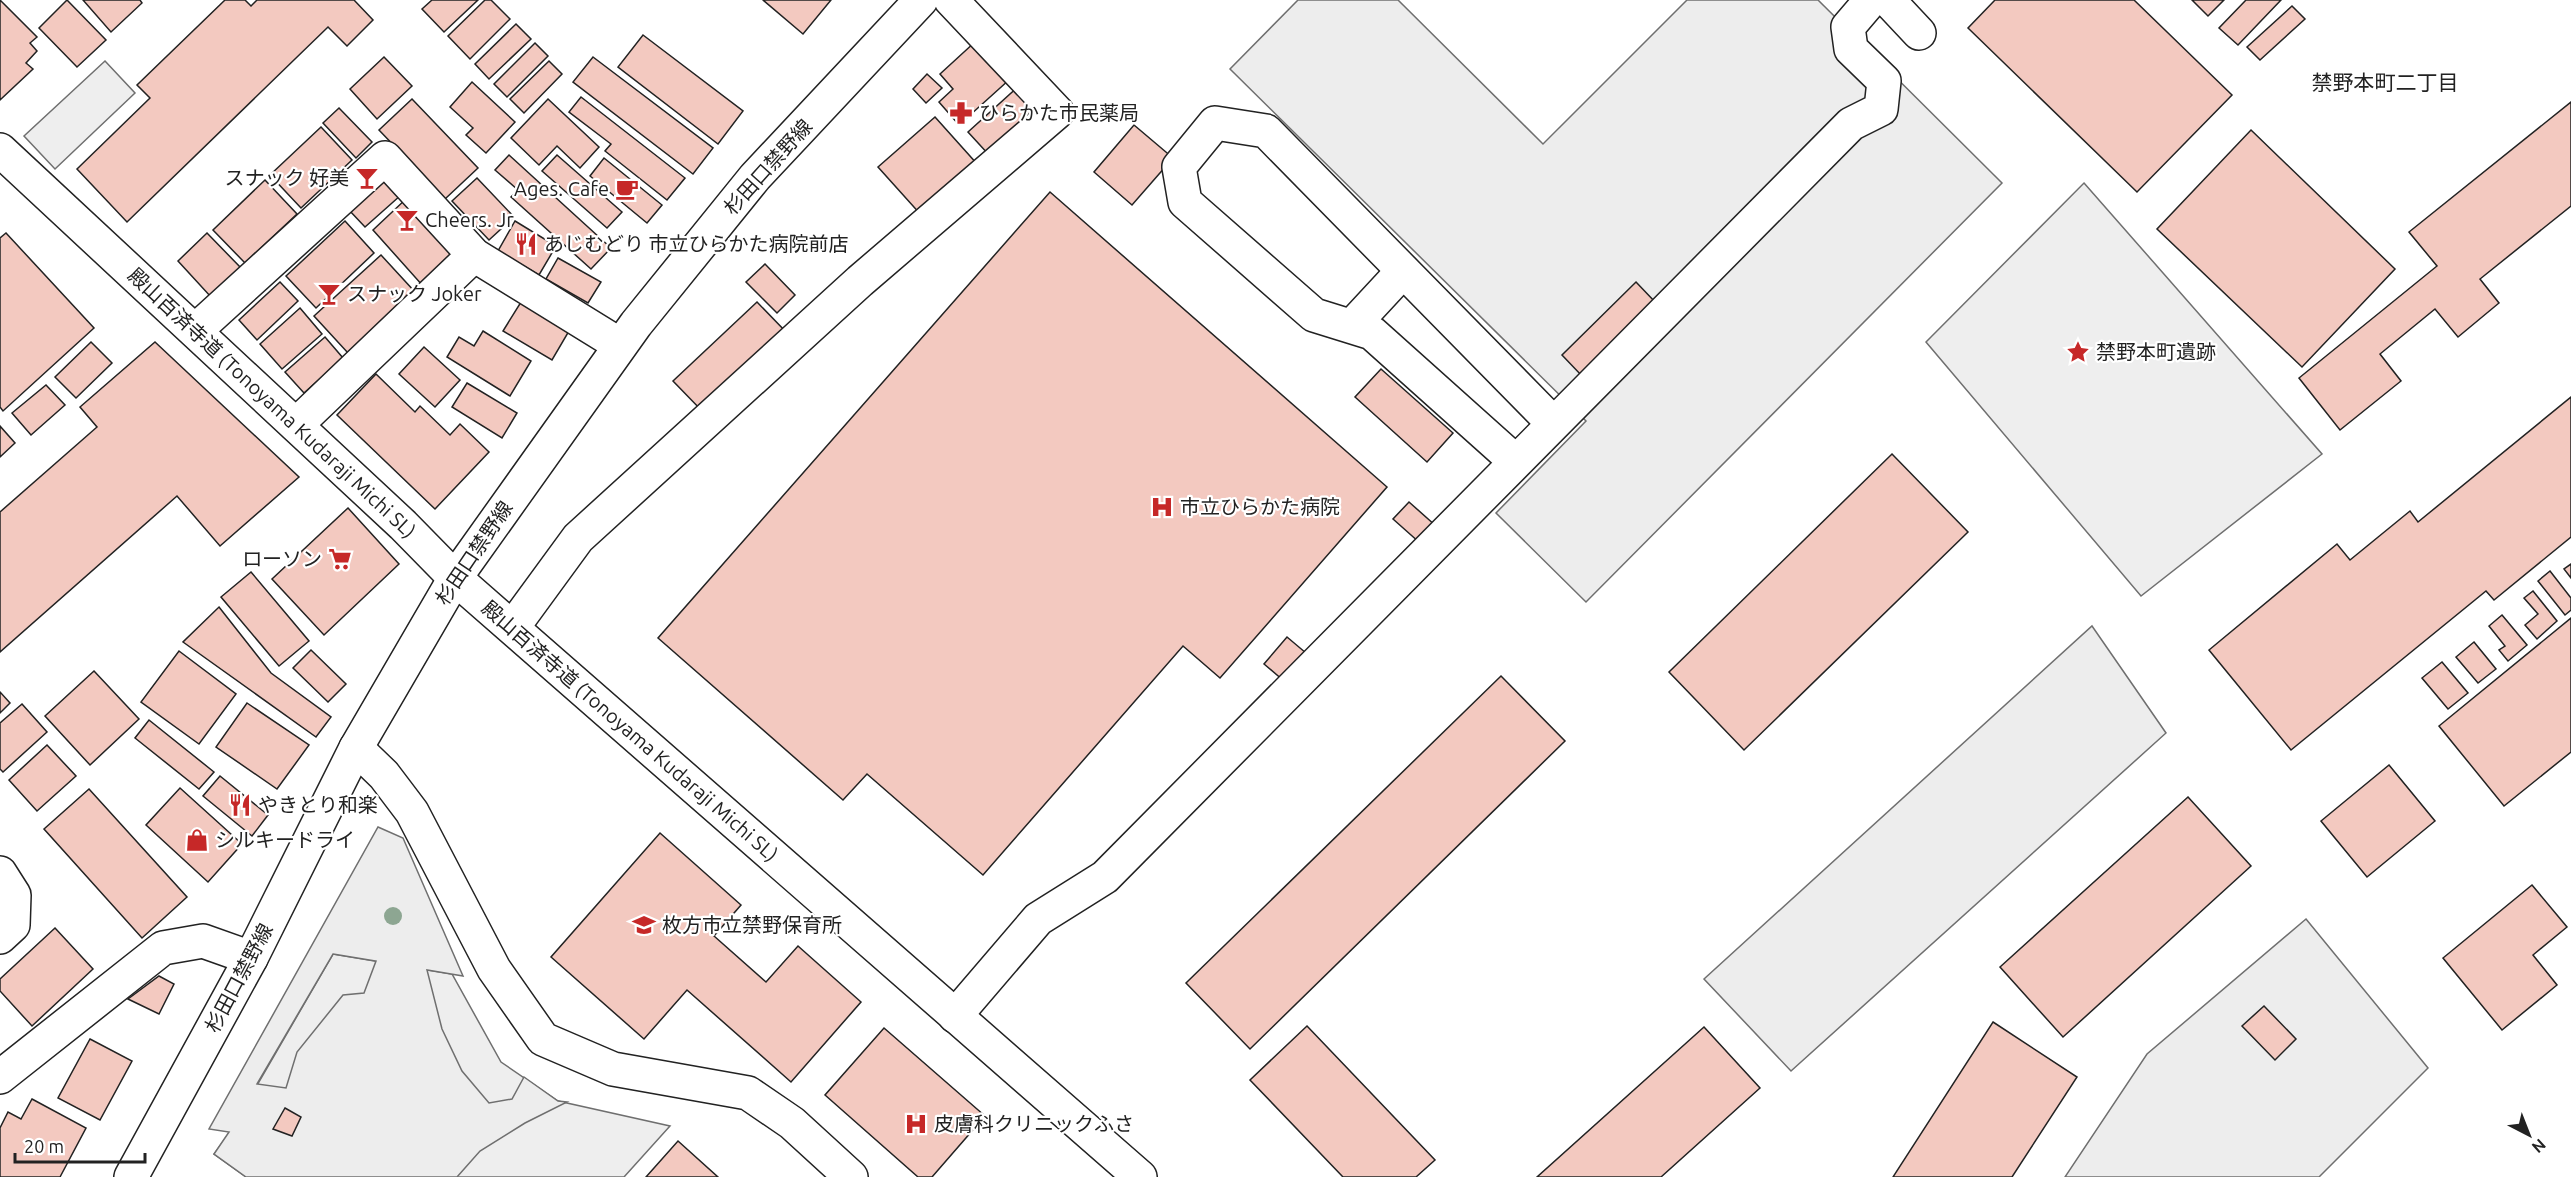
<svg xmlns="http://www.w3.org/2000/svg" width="2571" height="1177" font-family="Ubuntu,'Noto Sans JP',sans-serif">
  <rect width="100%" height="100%" fill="#fff"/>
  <!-- green -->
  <g fill="#eee" stroke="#6f6f6f" stroke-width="1.5">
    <path d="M105 61 135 93 55 169 24 136Z"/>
    <path d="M2084 183 2322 454 2141 596 1926 342Z"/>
    <path d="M333 954 452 974 501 1062 558 1101 670 1126 624 1177H246L214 1154 230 1132Z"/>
  </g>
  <!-- parking -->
  <g fill="#ededed" stroke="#6f6f6f" stroke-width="1.5" fill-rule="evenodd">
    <path d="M1298 0H1398L1543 144 1687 0H1818L2002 183 1586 602 1496 513 1586 421 1230 69Z"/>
    <path d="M2092 626 2166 733 1791 1071 1704 979Z"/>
    <path d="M378 827 403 838 463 976 427 970 442 1029 462 1071 489 1103 512 1099 524 1077 558 1101 567 1102 525 1123 480 1151 457 1177H246L214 1154 229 1132 209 1129ZM333 954 376 961 364 993 343 995 297 1052 286 1088 257 1084Z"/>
    <path d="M2306 919 2428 1068 2319 1177H2065L2147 1054Z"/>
  </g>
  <!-- building -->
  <g fill="#f3c9c0" stroke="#222" stroke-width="1.5">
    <path d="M0 0 37 37 30 43 37 51 26 63 33 69 0 100Z"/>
    <path d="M67 0 106 40 77 67 39 28Z"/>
    <path d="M83 0H140L142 3 111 32Z"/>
    <path d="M225 0H245L251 6 257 0H354L373 20 347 46 328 27 127 222 77 169 150 98 137 85Z"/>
    <path d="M432 0H478L444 32 422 9Z"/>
    <path d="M485 0H491L510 19 470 59 448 36Z"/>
    <path d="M763 0H831L803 34Z"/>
    <path d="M1995 0H2134L2232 95 2137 192 1968 28Z"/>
    <path d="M2192 0H2224L2208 16Z"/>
    <path d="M2246 0H2281L2238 45 2219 28Z"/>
    <path d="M2292 6 2305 19 2260 60 2247 47Z"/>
    <path d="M516 24 531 39 489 79 475 64Z"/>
    <path d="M643 35 743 111 718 144 618 67Z"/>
    <path d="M976 41 1010 79 959 125 939 102 953 89 940 74Z"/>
    <path d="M535 43 548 56 507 97 494 84Z"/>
    <path d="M384 57 412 86 377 119 350 89Z"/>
    <path d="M593 57 713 148 693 174 573 82Z"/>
    <path d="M549 61 562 74 524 113 510 99Z"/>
    <path d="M927 74 942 88 926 103 913 89Z"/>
    <path d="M472 82 515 122 486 153 466 135 473 128 450 107Z"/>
    <path d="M1020 85 1042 110 990 156 968 132Z"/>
    <path d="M581 97 685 178 667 200 605 151 611 144 569 112Z"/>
    <path d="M412 99 478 168 445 199 379 130Z"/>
    <path d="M548 99 599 147 580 168 557 146 539 165 511 138Z"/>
    <path d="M2571 102V206L2480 279 2499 303 2458 337 2435 309 2380 354 2401 381 2340 430 2299 378 2437 266 2409 232Z"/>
    <path d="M339 108 372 142 356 158 323 123Z"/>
    <path d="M935 117 978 165 922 216 878 167Z"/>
    <path d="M1134 125 1173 158 1132 205 1094 172Z"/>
    <path d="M321 127 352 160 301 208 270 175Z"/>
    <path d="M2251 130 2395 269 2302 367 2157 229Z"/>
    <path d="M509 155 611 248 591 269 511 197 518 190 495 170Z"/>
    <path d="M557 155 622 212 607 228 542 171Z"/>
    <path d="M604 158 662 205 647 223 590 176Z"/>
    <path d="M385 177 401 195 365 227 349 210Z"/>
    <path d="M477 178 514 217 489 240 452 201Z"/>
    <path d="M265 180 297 214 245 263 213 230Z"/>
    <path d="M1050 192 1387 487 1220 678 1183 646 983 875 867 774 843 800 658 638Z"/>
    <path d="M407 198 458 255 423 286 373 230Z"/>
    <path d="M345 221 374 253 316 308 286 276Z"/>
    <path d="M515 221 556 246 539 275 498 251Z"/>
    <path d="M6 233 94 328 3 411 0 407V238Z"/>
    <path d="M207 233 241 268 211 297 178 261Z"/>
    <path d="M381 255 415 292 348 353 314 316Z"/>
    <path d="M558 258 601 282 588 303 546 279Z"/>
    <path d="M765 264 795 295 777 313 746 282Z"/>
    <path d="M280 282 298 301 257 340 239 320Z"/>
    <path d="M1636 282 1656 303 1582 376 1562 355Z"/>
    <path d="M521 302 569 331 552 360 503 331Z"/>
    <path d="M757 302 788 334 704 413 673 381Z"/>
    <path d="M300 308 322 334 282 369 260 344Z"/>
    <path d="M483 331 531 361 510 396 447 357 459 337 474 346Z"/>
    <path d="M325 337 343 358 304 393 285 372Z"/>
    <path d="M91 342 112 363 76 398 55 377Z"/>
    <path d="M155 342 299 477 220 546 177 496 0 652V512L97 427 80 407Z"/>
    <path d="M424 347 460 380 435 407 399 374Z"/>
    <path d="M1381 369 1453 433 1427 462 1355 397Z"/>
    <path d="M376 374 415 412 420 406 450 435 460 424 489 452 435 509 337 415Z"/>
    <path d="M467 383 517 413 502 438 452 407Z"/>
    <path d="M46 385 65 405 31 435 12 413Z"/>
    <path d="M2571 397V537L2494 600 2486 591 2291 750 2209 650 2337 544 2350 560 2410 511 2418 522Z"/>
    <path d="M0 426 15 443 0 457Z"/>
    <path d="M1892 454 1968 532 1744 750 1669 672Z"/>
    <path d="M1409 502 1436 526 1420 543 1393 519Z"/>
    <path d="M348 508 399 564 324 635 272 579Z"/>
    <path d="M2571 564V578L2564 569Z"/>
    <path d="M2550 571 2571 598V610L2565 615 2538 581Z"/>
    <path d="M251 572 309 641 279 666 221 597Z"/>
    <path d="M2533 591 2557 621 2537 639 2525 625 2538 614 2524 598Z"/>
    <path d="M219 607 271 673 331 717 316 737 183 642Z"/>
    <path d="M2502 615 2527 645 2508 661 2499 650 2505 646 2489 626Z"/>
    <path d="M2571 618V752L2504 806 2439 726Z"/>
    <path d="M1287 637 1306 653 1284 681 1264 664Z"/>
    <path d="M2474 642 2496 669 2478 683 2456 657Z"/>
    <path d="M311 650 346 684 328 702 293 668Z"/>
    <path d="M179 651 236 694 199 744 141 702Z"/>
    <path d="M2442 662 2468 693 2448 709 2422 678Z"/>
    <path d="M94 671 139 719 90 765 45 716Z"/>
    <path d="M1501 676 1565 741 1250 1049 1186 983Z"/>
    <path d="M0 692 10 703 0 713Z"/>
    <path d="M247 703 309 745 277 789 216 747Z"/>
    <path d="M22 704 47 732 3 772 0 769V723Z"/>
    <path d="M149 720 214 772 199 789 135 738Z"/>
    <path d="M47 745 76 776 37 811 9 780Z"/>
    <path d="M2389 765 2435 821 2367 877 2321 821Z"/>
    <path d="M220 776 268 815 252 836 203 796Z"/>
    <path d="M180 788 242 844 208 882 146 825Z"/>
    <path d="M89 789 187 897 142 938 44 829Z"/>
    <path d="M2188 797 2251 866 2063 1037 2000 967Z"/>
    <path d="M660 833 741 905 714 936 766 982 798 946 861 1002 791 1082 687 990 644 1039 551 957Z"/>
    <path d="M2532 885 2567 927 2533 955 2557 985 2502 1030 2443 958Z"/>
    <path d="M55 928 93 969 32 1026 0 991V979Z"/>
    <path d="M159 976 174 984 159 1014 128 999Z"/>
    <path d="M2264 1006 2296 1039 2275 1060 2242 1026Z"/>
    <path d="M1993 1022 2077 1077 2012 1177H1893Z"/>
    <path d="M1307 1026 1435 1160 1416 1177H1343L1250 1080Z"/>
    <path d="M1704 1027 1760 1088 1661 1177H1537Z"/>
    <path d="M884 1028 985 1116 932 1177H918L825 1095Z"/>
    <path d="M90 1039 132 1061 100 1120 58 1098Z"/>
    <path d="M32 1099 86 1128 60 1177H0V1128L8 1112 21 1119Z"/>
    <path d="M285 1108 301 1117 292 1136 273 1129Z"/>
    <path d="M678 1141 718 1177H646Z"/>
  </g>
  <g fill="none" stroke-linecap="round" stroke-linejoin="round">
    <!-- minor casing -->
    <g stroke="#222" stroke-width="36">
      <g id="minor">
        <path d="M1888 0 1919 33"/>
        <path d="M0 150 403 525 455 578 1140 1177"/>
        <path d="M1352 326 1403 271"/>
        <path d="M195 331 385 158 474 255 620 345"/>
        <path d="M296 425 474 255"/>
        <path d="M1515 461 1372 333 1314 315 1185 202 1179 167 1215 123 1266 131 1553 423"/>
        <path d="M513 627 578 538 860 281 1057 112 951 0"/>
        <path d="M356 748 384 775 412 812 494 969 543 1039 613 1069 748 1093 792 1123 851 1177"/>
        <path d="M0 873 14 895 13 925 0 937"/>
        <path d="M955 1016 1038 919 1105 877 1851 124 1881 109 1884 81 1851 49 1848 27 1871 0"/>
        <path d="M0 1077 163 948 203 941 251 958"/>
      </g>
    </g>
    <!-- major casing -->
    <g stroke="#222" stroke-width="36">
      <path id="major" d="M131 1177 251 958 356 748 455 578 636 324 755 177 921 0"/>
    </g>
    <!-- minor -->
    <use href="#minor" stroke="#fff" stroke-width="33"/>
    <!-- major -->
    <use href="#major" stroke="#fff" stroke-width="33"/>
  </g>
  <!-- trees -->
  <circle fill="#8da692" cx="393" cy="916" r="9"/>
  <!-- icons -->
  <defs>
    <g id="pharmacy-bare" transform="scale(1.8)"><path d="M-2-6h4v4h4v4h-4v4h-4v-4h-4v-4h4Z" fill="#c62828" stroke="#fff" stroke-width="2.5" paint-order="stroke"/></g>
    <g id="bar-bare" transform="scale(1.8)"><path d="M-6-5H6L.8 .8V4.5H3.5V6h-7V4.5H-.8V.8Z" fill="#c62828" stroke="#fff" stroke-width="2.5" paint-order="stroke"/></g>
    <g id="cafe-bare" transform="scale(1.8)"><path d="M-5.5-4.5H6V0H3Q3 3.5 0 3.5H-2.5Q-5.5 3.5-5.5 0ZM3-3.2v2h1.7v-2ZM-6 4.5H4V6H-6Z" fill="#c62828" stroke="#fff" stroke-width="2.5" paint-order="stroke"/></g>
    <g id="restaurant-bare" transform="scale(1.8)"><path d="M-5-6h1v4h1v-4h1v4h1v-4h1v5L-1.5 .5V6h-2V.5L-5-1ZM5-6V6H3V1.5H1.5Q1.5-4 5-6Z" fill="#c62828" stroke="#fff" stroke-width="2.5" paint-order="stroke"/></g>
    <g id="sight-bare" transform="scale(1.8)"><path d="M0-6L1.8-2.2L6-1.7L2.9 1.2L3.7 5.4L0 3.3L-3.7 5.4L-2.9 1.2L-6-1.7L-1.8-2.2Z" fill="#c62828" stroke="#fff" stroke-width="2.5" paint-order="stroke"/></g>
    <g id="hospital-bare" transform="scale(1.8)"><path d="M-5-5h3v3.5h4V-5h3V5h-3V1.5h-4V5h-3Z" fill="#c62828" stroke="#fff" stroke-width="2.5" paint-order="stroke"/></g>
    <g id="supermarket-bare" transform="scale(1.8)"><path d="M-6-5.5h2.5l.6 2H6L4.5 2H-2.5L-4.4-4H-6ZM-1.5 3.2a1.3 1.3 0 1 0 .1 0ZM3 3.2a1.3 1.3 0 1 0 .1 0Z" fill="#c62828" stroke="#fff" stroke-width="2.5" paint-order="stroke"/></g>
    <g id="shop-bare" transform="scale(1.8)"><path d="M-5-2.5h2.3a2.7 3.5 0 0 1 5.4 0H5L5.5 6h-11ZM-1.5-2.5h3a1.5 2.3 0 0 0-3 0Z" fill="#c62828" stroke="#fff" stroke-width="2.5" paint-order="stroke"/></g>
    <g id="school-bare" transform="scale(1.8)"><path d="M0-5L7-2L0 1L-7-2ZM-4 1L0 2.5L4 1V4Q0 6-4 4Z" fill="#c62828" stroke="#fff" stroke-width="2.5" paint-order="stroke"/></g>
  </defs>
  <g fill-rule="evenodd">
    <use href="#pharmacy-bare" x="961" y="113"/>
    <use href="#bar-bare" x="367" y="178"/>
    <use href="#cafe-bare" x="627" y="189"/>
    <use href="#bar-bare" x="407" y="220"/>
    <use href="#restaurant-bare" x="526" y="244"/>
    <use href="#bar-bare" x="329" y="294"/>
    <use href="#sight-bare" x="2078" y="352"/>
    <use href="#hospital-bare" x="1162" y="507"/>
    <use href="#supermarket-bare" x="340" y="559"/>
    <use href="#restaurant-bare" x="240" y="805"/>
    <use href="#shop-bare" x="197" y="840"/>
    <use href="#school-bare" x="644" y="925"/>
    <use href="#hospital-bare" x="916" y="1124"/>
  </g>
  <g text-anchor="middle" stroke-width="4.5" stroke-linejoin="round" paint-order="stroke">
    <!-- poi labels -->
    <g font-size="20" fill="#222" stroke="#fff" text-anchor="start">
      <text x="979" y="120">ひらかた市民薬局</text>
      <text x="349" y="185" text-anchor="end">スナック 好美</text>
      <text x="609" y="196" text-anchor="end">Ages. Cafe</text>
      <text x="425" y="227">Cheers. Jr</text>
      <text x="544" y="251">あじむどり 市立ひらかた病院前店</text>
      <text x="347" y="301">スナック Joker</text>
      <text x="2096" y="359">禁野本町遺跡</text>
      <text x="1180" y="514">市立ひらかた病院</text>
      <text x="322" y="566" text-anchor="end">ローソン</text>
      <text x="258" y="812">やきとり和楽</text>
      <text x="215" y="847">シルキードライ</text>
      <text x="662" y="932">枚方市立禁野保育所</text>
      <text x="934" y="1131">皮膚科クリニックふさ</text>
    </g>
    <!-- street labels -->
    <g font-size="20" fill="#222" stroke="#fff">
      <text transform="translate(768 167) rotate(-48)" y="7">杉田口禁野線</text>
      <text transform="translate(272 403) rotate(43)" y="7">殿山百済寺道 (Tonoyama Kudaraji Michi SL)</text>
      <text transform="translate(474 553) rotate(-56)" y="7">杉田口禁野線</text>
      <text transform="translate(630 731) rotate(41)" y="7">殿山百済寺道 (Tonoyama Kudaraji Michi SL)</text>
      <text transform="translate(239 978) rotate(-62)" y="7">杉田口禁野線</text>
    </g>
    <!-- neighbourhood labels -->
    <g font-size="21" fill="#222" stroke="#fff">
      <text x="2385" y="90">禁野本町二丁目</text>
    </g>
  </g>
  <!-- north arrow -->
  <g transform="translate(2529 1135) rotate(138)" stroke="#ffffff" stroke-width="4.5" paint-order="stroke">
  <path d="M0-4.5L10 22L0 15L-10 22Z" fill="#222222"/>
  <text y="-9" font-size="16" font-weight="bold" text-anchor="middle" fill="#222222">N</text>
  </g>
  <!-- scale -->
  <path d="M15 1153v9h130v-9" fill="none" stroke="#222222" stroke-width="3"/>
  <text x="24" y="1153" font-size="18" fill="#222222" stroke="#ffffff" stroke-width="4.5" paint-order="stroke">20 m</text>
</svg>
